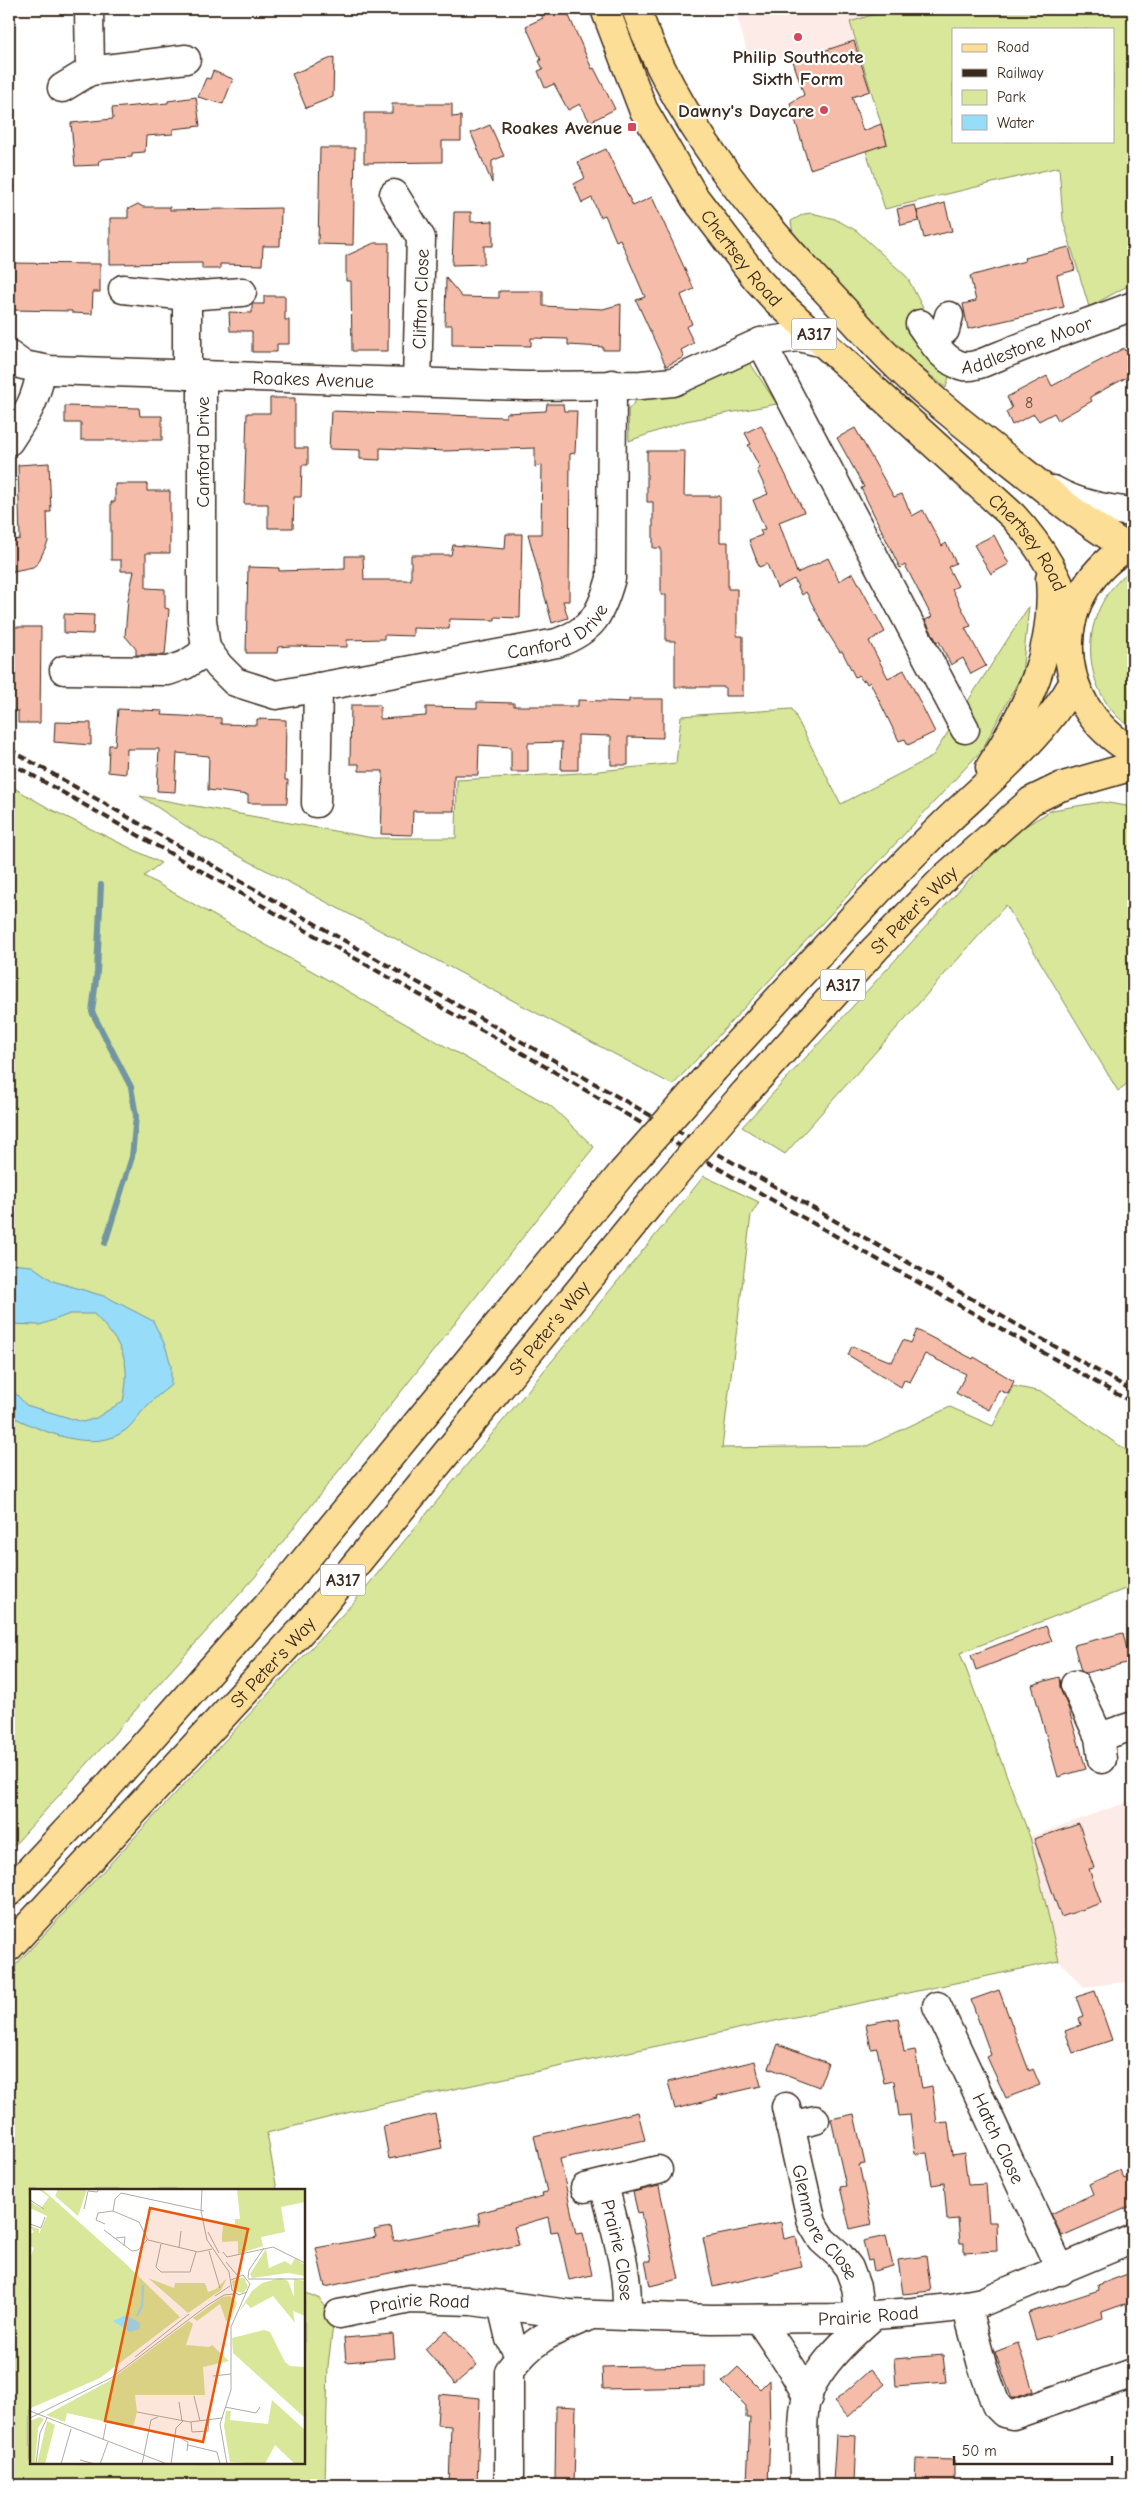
<svg xmlns="http://www.w3.org/2000/svg" width="1142" height="2494" font-family="'Comic Neue',sans-serif">
  <rect width="100%" height="100%" fill="#fff"/>
  <filter id="ink" filterUnits="userSpaceOnUse"><feTurbulence type="fractalNoise" baseFrequency=".02" numOctaves="2"/><feDisplacementMap in="SourceGraphic" scale="10" xChannelSelector="R" yChannelSelector="G"/><feConvolveMatrix kernelMatrix="1 2 1 2 8 2 1 2 1" color-interpolation-filters="sRGB"/></filter>
  <g filter="url(#ink)">
    <!-- built -->
    <g fill="#fcebe6">
      <path d="M735 9H890L850 22 854 41 793 61 791 55 751 66Z"/>
      <path d="M1133 1800V1981L1084 1987 1059 1961 1030 1837Z"/>
    </g>
    <!-- green -->
    <g fill="#d8e79a" stroke="#8a885c" fill-rule="evenodd">
      <path d="M890 9H1133V283L1089 307 1063 220 1059 167 885 209 866 151 887 143 850 22ZM953 29H1113V141H953Z"/>
      <path d="M812 213 835 219 857 231 907 277 923 308 920 324 953 362 946 388 898 349 793 235 791 221 804 214Z"/>
      <path d="M750 363 777 404 686 421 629 441 628 410 640 396Z"/>
      <path d="M1133 569V729C1127 724 1120 720 1115 714 1076 670 1085 601 1133 569Z"/>
      <path d="M1029 606 1022 674 982 750 673 1085 201 836 140 796 373 838H456L457 780 580 773 676 763 681 716 792 709 841 804 932 757Z"/>
      <path d="M9 785 52 810 161 863 144 876 551 1106 594 1147 255 1577 9 1851Z"/>
      <path d="M1102 802 1133 807V1079L1118 1091 1006 905 785 1154 742 1127 1009 836 1052 810Z"/>
      <path d="M704 1176 759 1202 751 1215 722 1448 867 1446 950 1407 993 1426 1013 1386 1042 1392 1133 1455V1586L960 1653 1030 1837 1059 1961 383 2104 267 2133 277 2190H31V2463H304V2292L320 2299 328 2310 333 2325 328 2366 325 2485H9V1972L354 1602Z"/>
    </g>
    <!-- water -->
    <path fill="#97dcf9" stroke="#7295a1" d="M9 1264 32 1266 53 1281 107 1297 153 1321 165 1345 171 1365V1385C163 1392 154 1398 147 1406 140 1413 134 1423 127 1429 95 1456 39 1430 9 1415V1386L26 1405 83 1422 96 1418 123 1401C132 1360 122 1344 94 1314H70L40 1325 9 1324Z"/>
    <g fill="none" stroke-linecap="round" stroke-linejoin="round">
      <!-- stream -->
      <path stroke="#7295a1" stroke-width="6" d="M101 885 97 972 92 1012 131 1087 136 1116 132 1157 105 1243"/>
    </g>
    <!-- building -->
    <g fill="#f5bcaa" stroke="#3b2a1e">
      <path d="M537 9H566L592 69 594 68 615 109 590 122 580 104 568 110 554 84 545 88 538 71 543 69 539 61 541 60 526 26 543 18Z"/>
      <path d="M854 41 870 91 852 97 863 131 881 124 887 144 810 169 790 103 804 95 793 61Z"/>
      <path d="M334 57 333 97 306 108 292 74Z"/>
      <path d="M213 71 233 79 223 104 198 97 206 78 210 79Z"/>
      <path d="M196 97 200 126 173 129V134L146 136 145 152 132 153V157L102 159 98 162 99 165 75 166 71 123 113 119 112 108 168 103V101Z"/>
      <path d="M392 104H452V117L461 116V141H442V162L364 163V113H392Z"/>
      <path d="M490 125 504 156 492 161V183L471 133Z"/>
      <path d="M320 148H355L353 245 318 244Z"/>
      <path d="M606 149 633 206 652 197 694 289 681 295 692 324 686 327 694 343 681 350 684 357 666 366 636 300 645 297 620 239 616 241 605 215 600 217 592 198 582 203 574 184 585 178 578 162Z"/>
      <path d="M945 203 952 231 924 238 917 211Z"/>
      <path d="M138 204 143 207H170V210L281 208 280 246H263L262 265 220 264V269H202V263L110 264V218H128V209Z"/>
      <path d="M915 205 919 221 901 225 897 209Z"/>
      <path d="M454 212H471V222L493 221V246H484V264L452 265Z"/>
      <path d="M374 243H389L388 351H352L351 281H346V256Z"/>
      <path d="M1069 247 1075 270 1057 275 1064 307 968 329 963 304 976 301 970 276 1025 261 1024 258Z"/>
      <path d="M9 263 100 264V292H93L92 314 72 313V311L9 310Z"/>
      <path d="M446 278 462 297 499 298V291H543V306L603 309 621 304 620 350H603V347L568 345V339L531 338V346L452 345V325H445Z"/>
      <path d="M264 296H285V320H289V344H277V352H252V331H230L229 312 252 313V304H264Z"/>
      <path d="M1133 347V374L1090 397 1092 401 1058 420 1054 413 1039 421 1034 414 1012 425 1006 412 1012 408 1007 397 1047 376 1052 386 1124 348 1125 351Z"/>
      <path d="M270 398H295V448H308V465H302L301 497H294L293 528H268V504H244L247 413H270Z"/>
      <path d="M547 404H563L564 411H577L575 453 570 454 569 601H563L568 618 552 623 528 534H541L542 465 535 467V448L444 451 380 448V460L360 459V450L329 449 331 411 506 417V413L546 411Z"/>
      <path d="M65 406 139 408 140 416H162V440H81V423H65Z"/>
      <path d="M761 425 804 512 779 522 797 573 828 558 839 581 853 573 885 632 869 641 888 678 904 670 935 732 908 745 905 739 899 741 870 682 867 684 865 680 862 681 859 675 855 677 842 651 840 652 826 630 806 592 802 595 794 579 777 588 767 564 759 567 749 540 762 535 760 530 765 529 753 500 768 494 757 470 760 468 748 445 751 444 745 433Z"/>
      <path d="M855 428 894 497 902 494 912 516 923 510 942 546 946 543 956 563 948 567 958 586 952 589 971 626 965 628 986 666 971 674 963 658 951 665 939 641 937 642 925 620 932 617 905 565 900 568 861 488 864 487 837 438Z"/>
      <path d="M647 451H685L684 496H720V542H728V589H737V636H743V696H725V687H675V641H666V595H661V548H653V502H647Z"/>
      <path d="M49 463 51 512H47L48 542 38 563 33 567 9 572V541L20 539 18 465Z"/>
      <path d="M115 484H147V491H170V553H146V588L165 589V608L169 609 165 655H136V649L125 636 128 600 134 571H121V560H111V502H115Z"/>
      <path d="M506 534H522L520 618 495 617V620L450 619 449 629 413 628V636L384 635V639L347 640V647L291 646 278 647 277 653H246L248 567 279 568V571L345 569V556H363L364 580H411V555H451L453 545 505 549Z"/>
      <path d="M994 535 1009 564 991 574 974 545Z"/>
      <path d="M64 614 94 615 93 634 64 633Z"/>
      <path d="M9 627H41L40 723H18V711H9Z"/>
      <path d="M629 699H663V738L628 737V765H611V736L578 735V770H561L562 742 528 743V772H511V747L479 745 478 775H454V811H413L412 835 381 834 383 771H359V764H350L351 705H380V719L426 716V707L477 708V702L514 703V706H578V700L629 702Z"/>
      <path d="M118 709 163 711 162 715 221 718V724L257 725V719L286 720 285 780H288L287 803H248V795L208 790 209 756 177 753 175 792 157 791 159 749H127L126 774 108 772 109 745H115Z"/>
      <path d="M55 722 91 723V745L54 742Z"/>
      <path d="M917 1330 973 1359 974 1357 1014 1381 1008 1394 999 1390 989 1410 956 1393 966 1374 925 1354 910 1382 904 1380 901 1387 848 1355 852 1346 892 1362 903 1340 911 1343Z"/>
      <path d="M1046 1626 1052 1641 976 1670 971 1655Z"/>
      <path d="M1123 1633 1130 1662 1085 1673 1081 1671 1074 1645Z"/>
      <path d="M1059 1677 1061 1691 1068 1707 1086 1769 1058 1777 1032 1685Z"/>
      <path d="M1079 1824 1094 1868 1089 1869 1101 1903 1061 1917 1034 1839Z"/>
      <path d="M999 1990 1029 2071 1033 2069 1040 2085 1006 2098 987 2057 991 2055 971 2000Z"/>
      <path d="M1095 1991 1112 2040 1073 2053 1065 2031 1081 2025 1079 2018 1083 2016 1076 1997Z"/>
      <path d="M898 2018 904 2052 915 2050 922 2088 932 2086 937 2123 948 2122 952 2155 964 2153 968 2185 986 2184 989 2222H996L997 2251 964 2253V2243H960L958 2219 947 2220 944 2183 932 2185 927 2153 915 2154 910 2115 899 2116 894 2081 884 2083 877 2048 871 2049 866 2024Z"/>
      <path d="M778 2044 828 2063 819 2087 769 2068Z"/>
      <path d="M755 2061 761 2086 717 2096 718 2098 675 2109 668 2082Z"/>
      <path d="M638 2112 645 2140 560 2159 576 2234 583 2233 592 2275 569 2280 558 2231 551 2232 548 2217 514 2227 519 2245 325 2287 316 2248 376 2237 374 2230 391 2227 394 2241 480 2224 478 2213 543 2196 542 2193 547 2192 534 2136Z"/>
      <path d="M435 2114 442 2148 389 2159 383 2126Z"/>
      <path d="M854 2114 865 2164 859 2165 872 2224 850 2229 840 2187 846 2186 831 2119Z"/>
      <path d="M1120 2170 1124 2179 1129 2177 1133 2186V2205L1062 2236 1051 2214 1093 2194 1089 2184Z"/>
      <path d="M659 2186 679 2279 650 2286 645 2261H651L641 2213 638 2214 633 2192Z"/>
      <path d="M781 2222 784 2239 796 2236 802 2267 713 2287 703 2238Z"/>
      <path d="M886 2236 893 2266 874 2271 872 2260 868 2261 863 2241Z"/>
      <path d="M926 2256 931 2291 903 2294 898 2260Z"/>
      <path d="M1133 2272V2301L1102 2312 1103 2318 1036 2340 1028 2313 1099 2290 1098 2285Z"/>
      <path d="M446 2330 477 2365 455 2384 425 2349Z"/>
      <path d="M393 2334 395 2358 346 2362 344 2338Z"/>
      <path d="M1018 2343 1033 2391 1012 2399 995 2352Z"/>
      <path d="M943 2355 946 2382 896 2386 894 2359Z"/>
      <path d="M649 2366V2367L705 2366V2387L603 2389 602 2367Z"/>
      <path d="M738 2367 760 2389 769 2380 770 2434 768 2484 747 2482 750 2418H746V2406L722 2382Z"/>
      <path d="M871 2369 885 2384 848 2417 834 2402Z"/>
      <path d="M439 2394 480 2398 477 2485H449L451 2426 437 2425Z"/>
      <path d="M556 2406 576 2407 574 2485H555Z"/>
      <path d="M836 2435 856 2436 854 2483 833 2482Z"/>
      <path d="M916 2459 954 2460V2485H915Z"/>
    </g>
    <g fill="none" stroke-linecap="round" stroke-linejoin="round">
      <!-- minor casing -->
      <g stroke="#3b2a1e" stroke-width="31">
        <g id="minor">
          <path d="M89 9 90 71"/>
          <path d="M62 88 90 71 186 59"/>
          <path d="M394 194 421 238 417 381"/>
          <path d="M123 289 187 296 242 292"/>
          <path id="s1" d="M920 324C931 339 942 361 963 366 974 368 989 360 999 356 1044 337 1089 323 1133 306"/>
          <path d="M929 336 945 330 949 316"/>
          <path d="M761 342 965 729"/>
          <path id="s2" d="M9 355 23 365 50 370 527 386 641 385 673 382 761 342 799 337 823 343"/>
          <path d="M187 375V296"/>
          <path id="s3" d="M202 375V620L206 648 219 666 235 682 276 695 557 643C593 630 601 614 611 578L612 384"/>
          <path d="M9 441C26 415 37 400 41 369"/>
          <path d="M1053 490C1078 504 1104 509 1133 512"/>
          <path d="M64 670 168 671 185 665 199 656 206 648"/>
          <path d="M316 803 318 687"/>
          <path d="M1075 1685 1099 1737 1102 1759"/>
          <path d="M1099 1737 1133 1726"/>
          <path id="s4" d="M937 2006 1061 2271"/>
          <path id="s5" d="M786 2107 812 2223 822 2240 839 2255 849 2268 856 2287 860 2316"/>
          <path d="M790 2126 815 2120"/>
          <path id="s6" d="M604 2184C613 2225 631 2273 626 2316"/>
          <path d="M585 2188 658 2170"/>
          <path d="M502 2305 510 2339 520 2356"/>
          <path d="M966 2305 982 2365 996 2405 1004 2413 1013 2415 1133 2373"/>
          <path id="s7" d="M339 2314 410 2299 472 2301 569 2314 711 2319 836 2318 913 2312 951 2308 982 2302 1133 2239"/>
          <path d="M759 2319 792 2369 808 2397"/>
          <path d="M509 2485V2371C533 2338 553 2331 589 2316"/>
          <path d="M804 2485C804 2462 801 2427 805 2405 811 2371 849 2337 874 2315"/>
        </g>
      </g>
      <!-- major casing -->
      <g stroke="#3b2a1e" stroke-width="31">
        <g id="major">
          <path id="s8" d="M605 9 643 109 695 198 756 278 776 300 1013 516C1041 546 1061 580 1072 620"/>
          <path d="M636 9C676 120 751 212 832 297 850 316 867 336 886 355 925 395 971 430 1015 465 1052 494 1086 524 1127 547"/>
          <path d="M1133 544C1047 590 1048 704 1133 751"/>
          <path d="M990 767C1027 709 1056 650 1050 579"/>
          <path d="M714 1069C791 986 866 900 947 821 993 777 1042 738 1074 682"/>
          <path id="s9" d="M743 1095 875 949 945 877 1031 801 1060 787 1133 766"/>
          <path d="M9 1892 102 1793 268 1605 623 1172"/>
          <path id="s10" d="M9 1947 303 1629 657 1195"/>
        </g>
      </g>
      <!-- minor -->
      <use href="#minor" stroke="#fff" stroke-width="28"/>
      <!-- major -->
      <use href="#major" stroke="#fcde96" stroke-width="28"/>
      <!-- rail -->
      <g stroke="#3b2a1e" stroke-width="4" stroke-dasharray="8 4" stroke-linecap="butt">
        <path d="M9 749 1133 1391"/>
        <path d="M9 762 522 1053 786 1208 1133 1403"/>
      </g>
      <!-- major-bridge casing -->
      <g stroke="#3b2a1e" stroke-width="31" stroke-linecap="butt">
        <g id="major-bridge">
          <path d="M623 1172 714 1069"/>
          <path d="M657 1195 743 1095"/>
        </g>
      </g>
      <!-- major-bridge -->
      <use href="#major-bridge" stroke="#fcde96" stroke-width="28"/>
    </g>
  </g>
  <!-- markers -->
  <g fill="#d1495b" stroke="#fff" stroke-width="2">
    <circle cx="798" cy="37" r="5"/>
    <circle cx="824" cy="110" r="5"/>
    <rect x="627" y="122" width="10" height="10" rx="2.5"/>
  </g>
  <g text-anchor="middle" stroke-width="4.5" stroke-linejoin="round" paint-order="stroke">
    <!-- number labels -->
    <g font-size="16" fill="#6a4e41">
      <text x="1029" y="408">8</text>
    </g>
    <!-- shield labels -->
    <g fill="#fff" stroke="#766a62" stroke-width="1">
      <rect x="791.5" y="318.5" width="45" height="31" rx="4"/>
      <rect x="820.5" y="969.5" width="45" height="31" rx="4"/>
      <rect x="320.5" y="1564.5" width="45" height="31" rx="4"/>
    </g>
    <g font-size="18" font-weight="bold" fill="#3b2a1e">
      <text x="814" y="340">A317</text>
      <text x="843" y="991">A317</text>
      <text x="343" y="1586">A317</text>
    </g>
    <!-- poi labels -->
    <g font-size="19" font-weight="bold" fill="#3b2a1e" stroke="#fff" text-anchor="end">
      <text x="798" y="63" text-anchor="middle">Philip Southcote<tspan x="798" dy="22">Sixth Form</tspan></text>
      <text x="814" y="117">Dawny's Daycare</text>
      <text x="622" y="134">Roakes Avenue</text>
    </g>
    <!-- street labels -->
    <g font-size="19" fill="#3b2a1e" stroke="#fff">
      <text dy="7" stroke="none"><textPath href="#s8" startOffset="286">Chertsey Road</textPath></text>
      <text transform="translate(420 299) rotate(-88)" y="7">Clifton Close</text>
      <text dy="7" stroke="none"><textPath href="#s1" startOffset="129">Addlestone Moor</textPath></text>
      <text dy="7" stroke="none"><textPath href="#s2" startOffset="308">Roakes Avenue</textPath></text>
      <text transform="translate(202 452) rotate(-90)" y="7">Canford Drive</text>
      <text dy="7" stroke="none"><textPath href="#s8" startOffset="691">Chertsey Road</textPath></text>
      <text dy="7" stroke="none"><textPath href="#s3" startOffset="652">Canford Drive</textPath></text>
      <text dy="7" stroke="none"><textPath href="#s9" startOffset="252">St Peter's Way</textPath></text>
      <text dy="7" stroke="none"><textPath href="#s10" startOffset="822">St Peter's Way</textPath></text>
      <text dy="7" stroke="none"><textPath href="#s10" startOffset="388">St Peter's Way</textPath></text>
      <text dy="7" stroke="none"><textPath href="#s4" startOffset="146">Hatch Close</textPath></text>
      <text dy="7" stroke="none"><textPath href="#s5" startOffset="124">Glenmore Close</textPath></text>
      <text dy="7" stroke="none"><textPath href="#s6" startOffset="68">Prairie Close</textPath></text>
      <text dy="7" stroke="none"><textPath href="#s7" startOffset="82">Prairie Road</textPath></text>
      <text dy="7" stroke="none"><textPath href="#s7" startOffset="532">Prairie Road</textPath></text>
    </g>
  </g>
  <!-- overview -->
  <g transform="translate(30 2189)">
    <rect width="275" height="275" fill="#fff"/>
    <path d="M8 0H12L96 75 150 128 70 189 1 219 0 70 4 59 0 57V45L4 43 0 37 9 40V45L17 27 0 19V13L11 19 19 8ZM28 0H57L48 27 25 7ZM207 0H275V13L251 18 255 43 231 48 233 57 208 65V52L192 53V47L193 36 205 35V30H210ZM236 60 239 79 255 72 261 76 265 69 275 76V87L258 84 222 89 220 85ZM214 88 218 98 213 104 204 102 202 92ZM118 89 144 99 145 94H175L178 103 186 100 197 89 191 101 158 124ZM251 89 258 92 264 108V90L275 92V127L263 122 265 134 243 107 221 119 216 114 208 124 222 102 232 94ZM200 107 207 113 201 130 196 132 190 115 167 132 163 129 192 108ZM159 132 163 135 156 156 179 158 182 156 199 172 173 178 175 206H105L107 223 103 239 37 224 35 233 16 226 79 192ZM234 141 240 143 255 173 260 177 275 178V229L203 164 202 149ZM242 211 275 241V275H265L245 256 235 275 200 273 194 237 196 222H201L200 231 238 235ZM10 228 14 230 8 239 5 275H0V232ZM17 232 25 236 15 275H7Z" fill="#d8e79a"/>
    <path d="M96 126 110 134V140L100 143 83 132Z" fill="#97dcf9"/>
    <path fill="none" stroke="#97dcf9" stroke-width="2.5" d="M107 127 112 117 113 96"/>
    <path fill="none" stroke="#b1aaa5" stroke-width="1" d="M172 0 171 22 177 51 199 83 202 101 209 106 217 103M0 11 14 20M54 20 58 2 67 3 69 0M83 22 85 10 91 4 174 22M0 35 11 39 15 28M75 35 66 31 68 24 83 22 109 33 118 51 168 63 182 60M74 41 102 62 108 61 117 51M178 43 189 64M86 49 95 48 94 57M131 55 126 78 131 83H160L166 63M149 59 151 42M179 62 190 99M193 63 197 68 243 58 275 74M196 73 207 86M218 89 219 81 234 59M218 90H275M185 107 200 97M105 168 159 125M183 187 201 185M164 207 170 232M149 213 152 232M195 218 226 224 230 218M0 222 137 275M107 223 160 233 192 229M0 229 81 189 178 116 194 106 205 105M161 233 162 243 178 242 179 230M152 250 158 253 157 262M73 251 76 235M158 256 187 263 190 275M50 271 65 275M6 275 10 244 17 229M31 275 41 240M70 275 78 253M112 275 121 231 128 228M141 275 146 239 153 232M197 275 190 235 201 201V138L220 95 213 86 201 91"/>
    <path fill="#e8590c" fill-opacity="0.15" stroke="#e8590c" stroke-width="2.5" d="M120 19 218 40 173 253 75 232Z"/>
    <rect width="275" height="275" fill="none" stroke="#3b2a1e" stroke-width="2.5"/>
  </g>
  <!-- margin -->
  <rect width="1142" height="2494" fill="none" stroke="#fff" stroke-width="30"/>
  <rect x="15" y="15" width="1112" height="2464" fill="none" stroke="#3b2a1e" stroke-width="2" filter="url(#ink)"/>
  <!-- legend -->
  <rect x="952" y="28" width="162" height="115" fill="#ffffff" stroke="#b1aaa5"/>
  <rect x="962" y="44" width="25" height="8" fill="#fcde96" stroke="#b1aaa5"/>
  <text x="997" y="52" font-size="15" fill="#3b2a1e">Road</text>
  <rect x="962" y="69" width="25" height="8" fill="#3b2a1e" stroke="#b1aaa5"/>
  <text x="997" y="78" font-size="15" fill="#3b2a1e">Railway</text>
  <rect x="962" y="90" width="25" height="15" fill="#d8e79a" stroke="#b1aaa5"/>
  <text x="997" y="102" font-size="15" fill="#3b2a1e">Park</text>
  <rect x="962" y="115" width="25" height="15" fill="#97dcf9" stroke="#b1aaa5"/>
  <text x="997" y="128" font-size="15" fill="#3b2a1e">Water</text>
  <!-- scale -->
  <path d="M954 2456v8h158v-8" fill="none" stroke="#3b2a1e" stroke-width="2.5"/>
  <text x="962" y="2456" font-size="15" fill="#3b2a1e" stroke="#ffffff" stroke-width="4" paint-order="stroke">50 m</text>
</svg>
